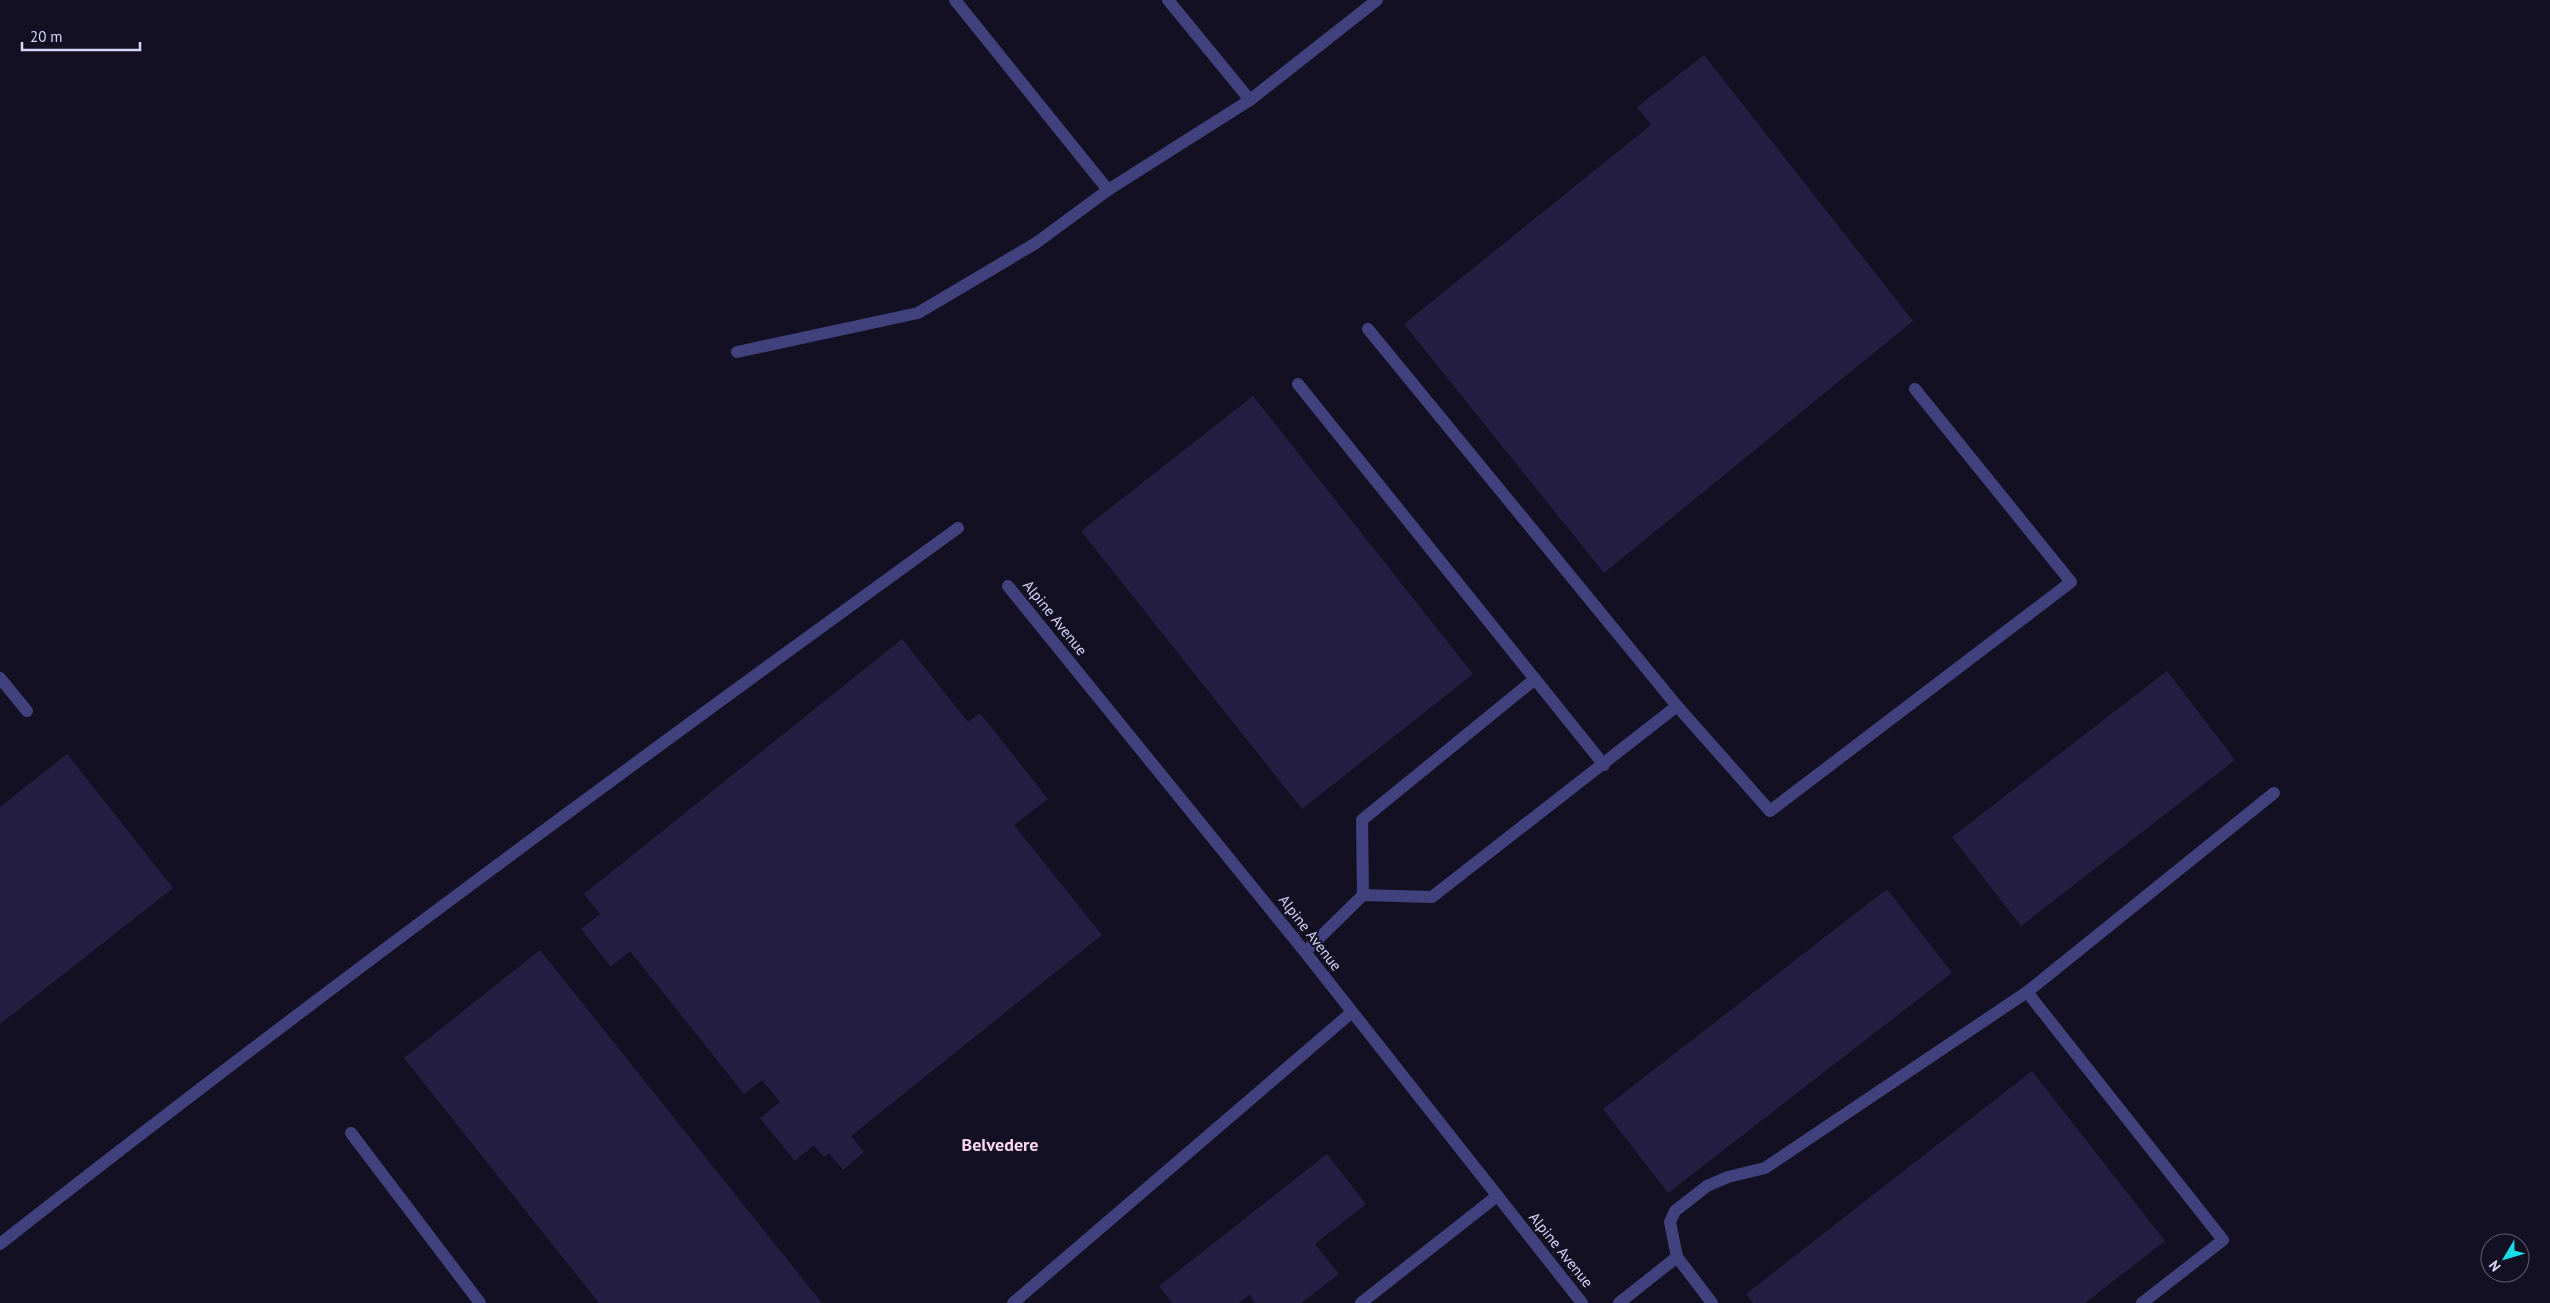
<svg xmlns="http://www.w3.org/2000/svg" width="2550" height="1303" font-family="'PT Sans',sans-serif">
  <rect width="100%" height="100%" fill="#131023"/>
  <!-- building -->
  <g fill="#241e42">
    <path d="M1704 55 1913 321 1604 573 1404 324 1651 125 1637 107Z"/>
    <path d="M1253 396 1473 674 1302 809 1081 531Z"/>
    <path d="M902 639 968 722 980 713 1048 799 1014 825 1102 935 851 1136 864 1152 843 1170 829 1153 824 1157 814 1145 795 1161 760 1118 780 1102 762 1080 744 1094 630 951 611 967 581 929 600 914 584 894Z"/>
    <path d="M2167 671 2235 760 2021 926 1952 837Z"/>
    <path d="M67 754 173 888 0 1024V807Z"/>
    <path d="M1887 889 1952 973 1668 1193 1603 1109Z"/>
    <path d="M540 950 822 1303H599L404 1058Z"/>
    <path d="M2032 1071 2165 1241 2085 1303H1753L1746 1294Z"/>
    <path d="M1327 1154 1366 1204 1315 1244 1339 1274 1301 1303H1255L1249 1295 1239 1303H1172L1159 1286Z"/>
  </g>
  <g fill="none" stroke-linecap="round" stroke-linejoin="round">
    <!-- service -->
    <g stroke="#40417d" stroke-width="12">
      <path d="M955 0 1108 190"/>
      <path d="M1168 0 1250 100"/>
      <path d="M1368 329 1677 706 1770 811 2071 582 1915 389"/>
      <path d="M737 352 918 313 1036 243 1108 190 1250 100 1377 0"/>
      <path d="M1298 384 1604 765"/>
      <path d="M0 678 27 711"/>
      <path d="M1363 895 1362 820 1535 679"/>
      <path d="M1305 952 1363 895 1432 897 1677 706"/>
      <path d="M2027 992 2223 1240 2142 1303"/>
      <path d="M351 1133 480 1303"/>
      <path d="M1677 1257 1712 1303"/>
      <path d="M1013 1303 1351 1013"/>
      <path d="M1361 1303 1497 1196"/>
      <path d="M1619 1303 1677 1257 1670 1222 1675 1211 1707 1186 1728 1177 1765 1168 2027 992 2274 793"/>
    </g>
    <!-- minor -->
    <g stroke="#40417d" stroke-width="12">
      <path d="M1008 586 1305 952 1582 1303"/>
      <path d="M0 1244C313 998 635 762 958 528"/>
    </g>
  </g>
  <g text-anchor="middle" stroke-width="4" stroke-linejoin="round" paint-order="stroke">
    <!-- street labels -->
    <g font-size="15" fill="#d8d6fb" stroke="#131023">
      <text transform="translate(1055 618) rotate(51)" y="5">Alpine Avenue</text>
      <text transform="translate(1310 933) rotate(52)" y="5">Alpine Avenue</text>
      <text transform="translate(1561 1250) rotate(51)" y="5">Alpine Avenue</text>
    </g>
    <!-- quarter labels -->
    <g font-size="18" font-weight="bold" fill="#fbd8f0" stroke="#131023">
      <text x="1000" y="1151">Belvedere</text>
    </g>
  </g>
  <!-- north arrow -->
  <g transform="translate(2505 1258) rotate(232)"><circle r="24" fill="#131023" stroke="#625f79"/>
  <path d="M0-4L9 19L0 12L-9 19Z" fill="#16dde7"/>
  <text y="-8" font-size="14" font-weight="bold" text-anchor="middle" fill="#d8d6fb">N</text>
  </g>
  <!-- scale -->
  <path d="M22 42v8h118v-8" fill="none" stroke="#d8d6fb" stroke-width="2.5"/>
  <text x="30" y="42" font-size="15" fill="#d8d6fb" stroke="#131023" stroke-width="4" paint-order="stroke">20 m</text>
</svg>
